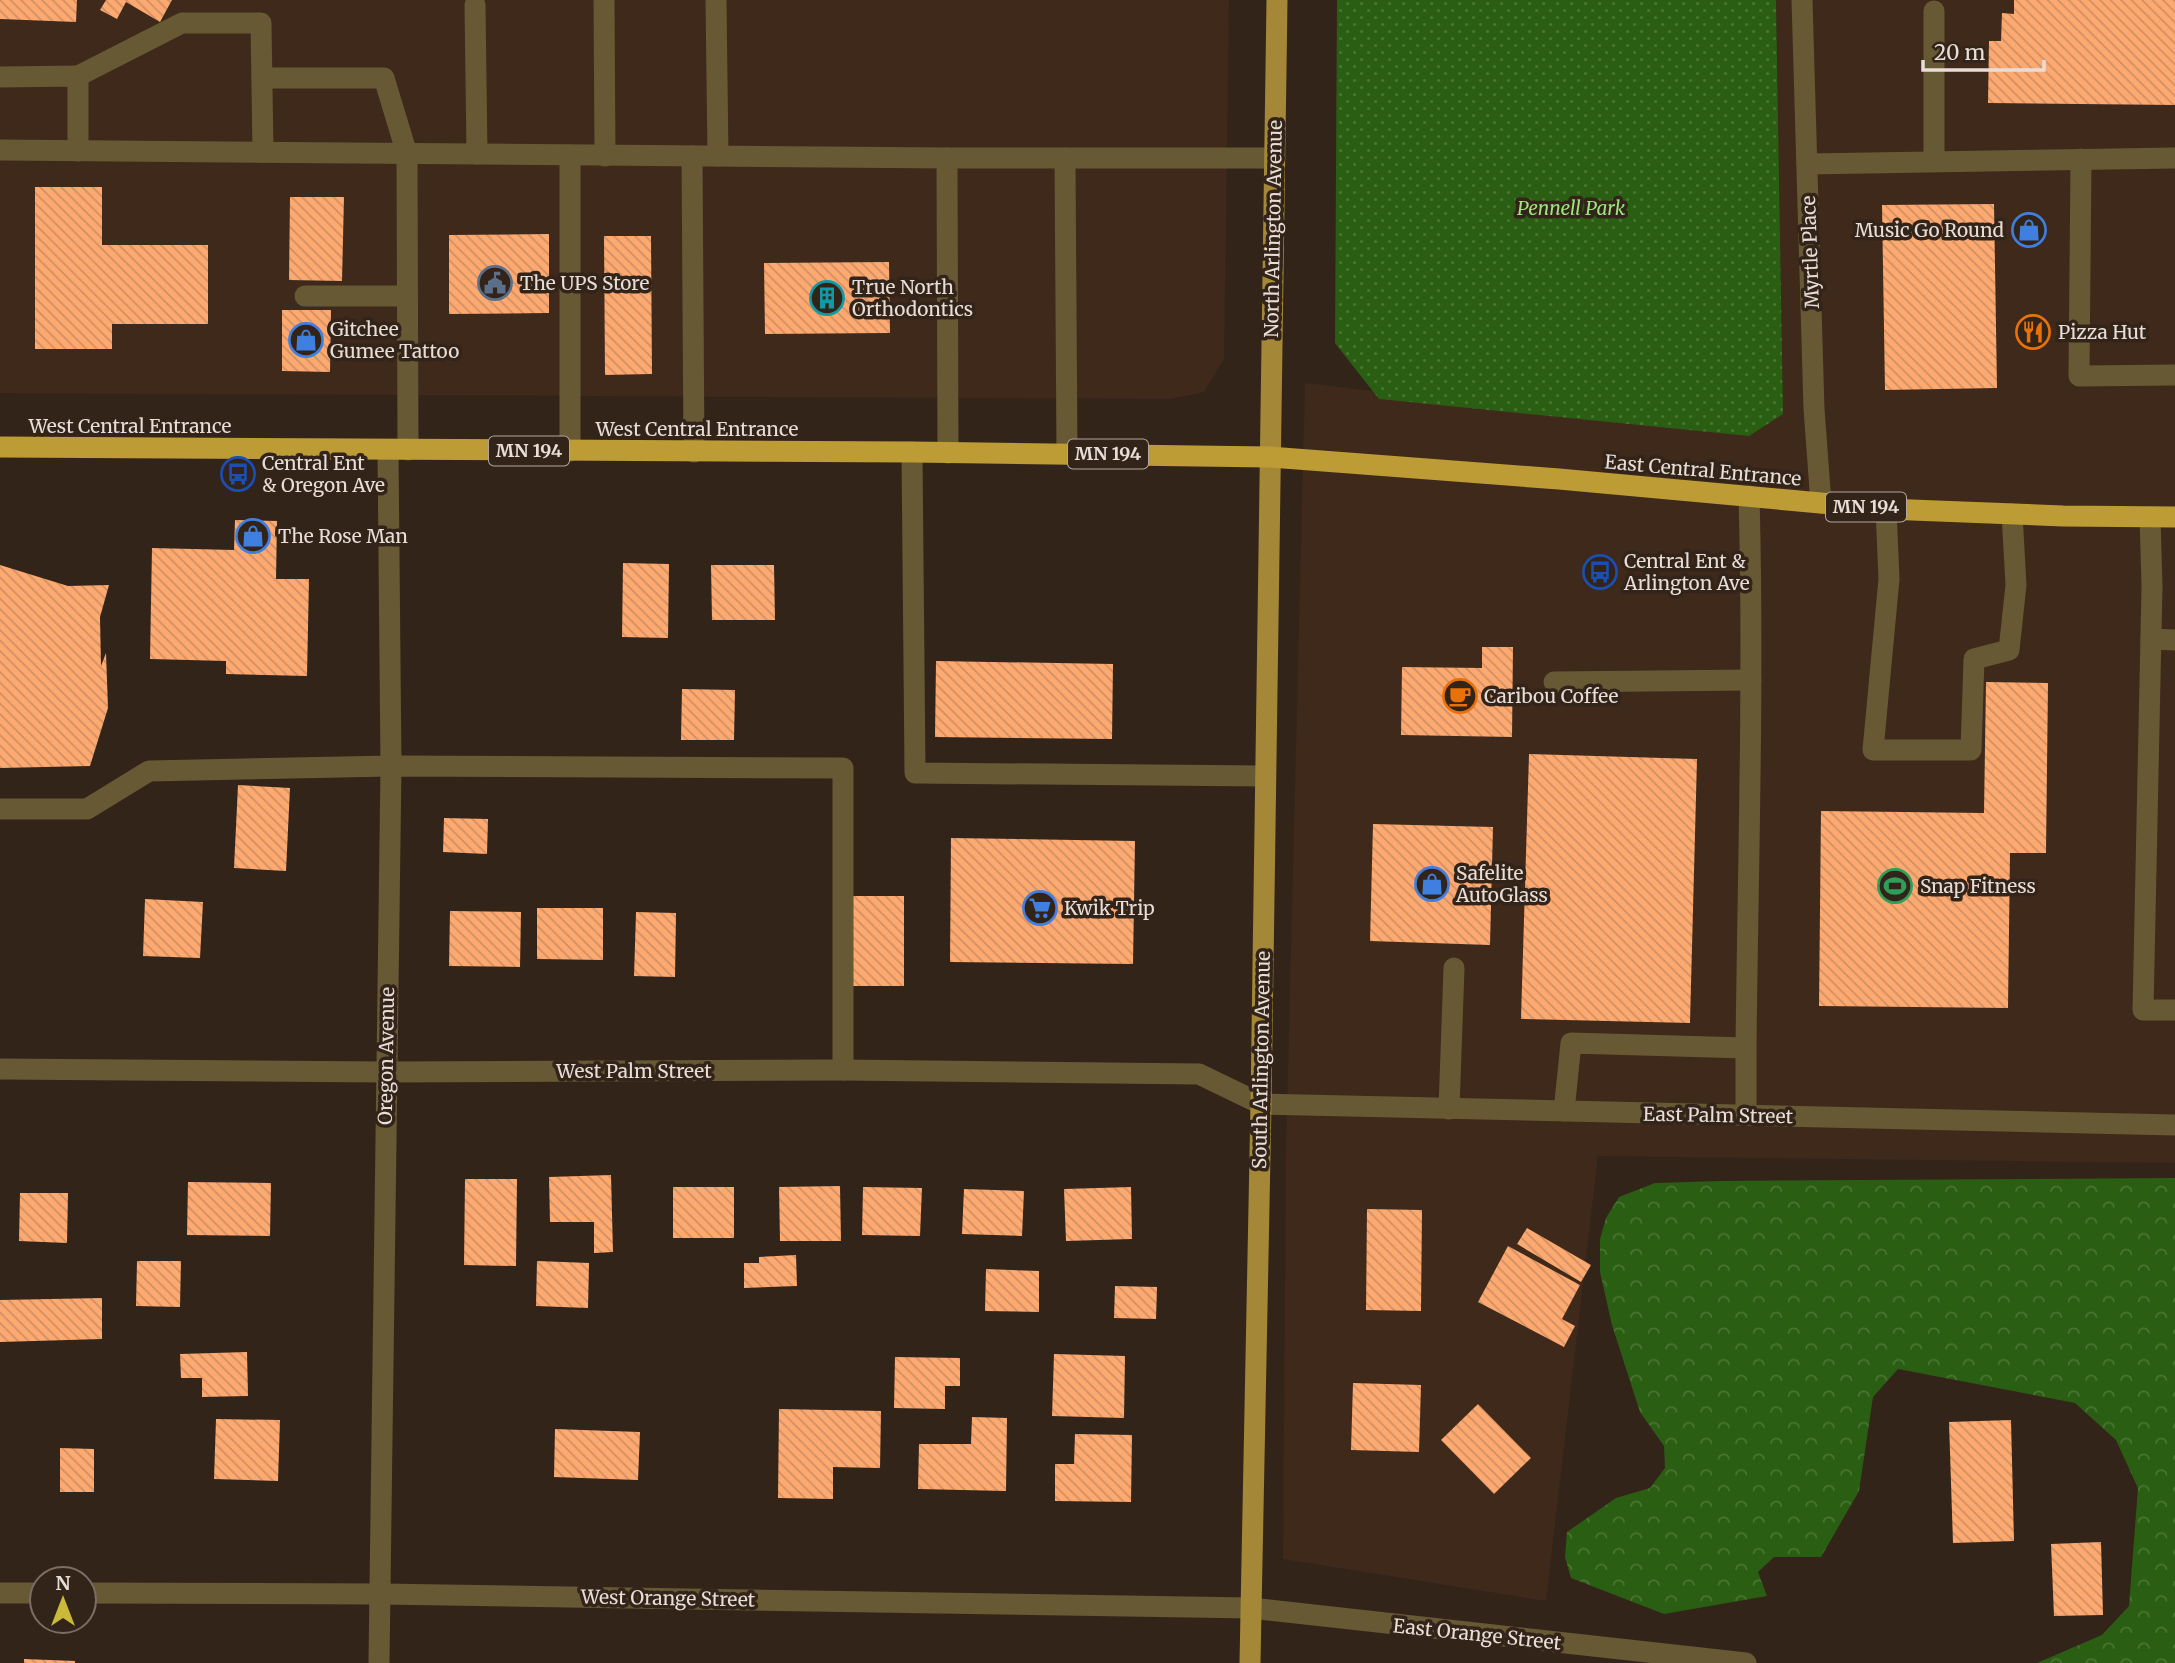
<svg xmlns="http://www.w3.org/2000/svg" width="2175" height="1663" font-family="Merriweather,serif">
  <defs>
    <pattern id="forest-crowns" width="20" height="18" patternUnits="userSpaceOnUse" patternTransform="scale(1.75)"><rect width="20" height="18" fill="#2a5e12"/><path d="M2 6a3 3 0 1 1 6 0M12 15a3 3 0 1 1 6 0" fill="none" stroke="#497534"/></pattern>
    <pattern id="park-dots" width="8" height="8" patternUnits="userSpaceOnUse" patternTransform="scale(1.75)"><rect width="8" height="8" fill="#2a5e12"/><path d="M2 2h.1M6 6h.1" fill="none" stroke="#497534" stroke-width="1.8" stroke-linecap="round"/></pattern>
    <pattern id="building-back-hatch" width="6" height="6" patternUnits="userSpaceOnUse" patternTransform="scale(1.75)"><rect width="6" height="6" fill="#fda970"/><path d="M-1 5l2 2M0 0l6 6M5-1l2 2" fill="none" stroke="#cf9064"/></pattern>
  </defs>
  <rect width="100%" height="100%" fill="#33241a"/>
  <!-- built -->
  <g fill="#3e291b">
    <path d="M0 0H1229L1224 359 1204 392 1171 399 0 393Z"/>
    <path d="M1776 0H2175V1163L1598 1156 1546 1601 1283 1559 1286 1151 1305 383 1749 435 1783 414Z"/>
  </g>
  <!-- forest -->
  <path fill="url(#forest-crowns)" d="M2175 1178V1663H2037L2102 1635 2129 1606 2138 1488 2116 1440 2075 1403 1898 1369 1873 1397 1859 1491 1821 1557H1774L1758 1572 1767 1596 1664 1614 1571 1578 1565 1557 1567 1532 1616 1498 1650 1488 1665 1468 1664 1446 1640 1412 1612 1325 1600 1272V1239L1606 1218 1619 1197 1655 1183 1721 1181Z"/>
  <!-- park -->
  <path fill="url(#park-dots)" d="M1337 0H1776L1783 414 1749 436 1379 399 1335 343Z"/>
  <!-- building -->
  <g fill="url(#building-back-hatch)">
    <path d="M0 0H77L76 22 0 19Z"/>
    <path d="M106 0H172L160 22 126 2 117 19 100 10Z"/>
    <path d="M2014 0H2175V105L1988 103 1989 41H2001L2002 13 2014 14Z"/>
    <path d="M35 187H102V245H208V324H112V349H35Z"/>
    <path d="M290 197H344L342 281 289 280Z"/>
    <path d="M1994 204 1997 388 1885 390 1882 205Z"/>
    <path d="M549 234V313L449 314V235Z"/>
    <path d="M604 236H651L652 374 605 375Z"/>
    <path d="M889 262 890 333 765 334 764 263Z"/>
    <path d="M282 310H331L330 372 282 371Z"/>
    <path d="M235 520 277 521 276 579H309L307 676 226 674V661L150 659 152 548 234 550Z"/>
    <path d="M623 563 669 564 668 638 622 637Z"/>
    <path d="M0 565 68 586 109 585 100 617 101 666 106 653 108 708 90 766 0 768Z"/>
    <path d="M711 565H774L775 620H712Z"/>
    <path d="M1482 647H1513L1512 737 1401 735 1402 667 1482 668Z"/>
    <path d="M936 661 1113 664 1112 739 935 737Z"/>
    <path d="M1986 682 2048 683 2046 853H2010L2008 1008 1819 1006 1821 811 1984 813Z"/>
    <path d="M682 689 735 690 734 740H681Z"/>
    <path d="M1529 754 1697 759 1690 1023 1521 1019Z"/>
    <path d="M238 785 290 788 286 871 234 868Z"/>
    <path d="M444 818 488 819 487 854 443 852Z"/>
    <path d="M1373 824 1493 827 1490 945 1370 941Z"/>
    <path d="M951 838 1135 841 1133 964 950 962Z"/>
    <rect x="842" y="896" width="62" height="90"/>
    <path d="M145 899 203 902 200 958 143 956Z"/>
    <path d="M537 908H603V960L537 959Z"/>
    <path d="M450 911 521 912 520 967 449 966Z"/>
    <path d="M636 912 676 913 675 977 634 976Z"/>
    <path d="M611 1175 613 1252 594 1253V1222H550L549 1177Z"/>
    <path d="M465 1179H517L516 1266 464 1265Z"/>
    <path d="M188 1182 271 1183 270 1236 187 1235Z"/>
    <path d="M840 1186 841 1241H780L779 1187Z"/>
    <rect x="673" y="1187" width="61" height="51"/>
    <path d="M863 1187 922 1188 920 1236 862 1235Z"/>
    <path d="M1131 1187 1132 1239 1066 1241 1064 1189Z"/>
    <path d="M964 1189 1024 1191 1022 1236 962 1234Z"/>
    <path d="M20 1193H68L67 1243 19 1241Z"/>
    <path d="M1367 1209 1422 1210 1421 1311 1366 1310Z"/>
    <path d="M1527 1228 1591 1265 1581 1282 1517 1244Z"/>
    <path d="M1508 1246 1580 1285 1562 1319 1575 1326 1564 1347 1478 1302Z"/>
    <path d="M796 1255 797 1286 744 1288V1263H759V1257Z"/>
    <path d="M137 1261H181L180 1307 136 1306Z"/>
    <path d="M537 1261 589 1263 588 1308 536 1306Z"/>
    <path d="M986 1269 1039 1271V1312L985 1311Z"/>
    <path d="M1115 1286 1157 1287 1156 1319 1114 1318Z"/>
    <path d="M102 1298V1339L0 1342V1300Z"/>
    <path d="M247 1352 248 1396 202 1397V1378H181L180 1354Z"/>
    <path d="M1054 1354 1125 1356 1124 1418 1052 1416Z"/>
    <path d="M895 1357 960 1358V1386H945V1409L894 1408Z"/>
    <path d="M1353 1383 1421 1385 1419 1452 1351 1450Z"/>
    <path d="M1478 1404 1531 1458 1494 1494 1441 1440Z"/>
    <path d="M779 1409 881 1411 880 1468 833 1467V1499L778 1498Z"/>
    <path d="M972 1417 1007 1418 1006 1491 918 1489 919 1444H971Z"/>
    <path d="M216 1419 280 1420 278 1481 214 1479Z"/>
    <path d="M2011 1420 2014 1541 1953 1543 1949 1422Z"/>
    <path d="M555 1429 640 1432 638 1480 554 1477Z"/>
    <path d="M1075 1434 1132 1435 1131 1502 1055 1501V1464H1074Z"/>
    <path d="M60 1448 94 1449V1492H60Z"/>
    <path d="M2101 1542 2103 1615 2054 1616 2051 1544Z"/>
    <path d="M24 1659 75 1661V1663H24Z"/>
  </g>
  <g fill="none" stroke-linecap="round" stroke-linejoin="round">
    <!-- minor -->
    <g stroke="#665934" stroke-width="21">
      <path d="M604 0 605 156"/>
      <path d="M716 0 718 156"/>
      <path d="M1802 0 1814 409 1821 503"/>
      <path d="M475 5 477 154"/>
      <path d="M1934 11V161"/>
      <path d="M78 76 182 23H261L263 152"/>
      <path d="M0 77 78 76V151"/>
      <path d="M262 78H384L407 154 408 450"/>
      <path d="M0 150 947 158H1275"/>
      <path d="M570 155V451"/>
      <path d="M692 156 694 452"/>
      <path d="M947 158 948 453"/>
      <path d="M1065 158 1067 454"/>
      <path d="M2081 159 2079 376 2175 375"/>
      <path d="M1807 164 2175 158"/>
      <path d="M305 296H407"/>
      <path d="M912 452 915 773 1264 776"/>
      <path d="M1886 509 1889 579 1873 750H1971L1974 659 2009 650 2016 585 2012 514"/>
      <path d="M2150 517 2152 586 2143 1010H2175"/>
      <path d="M2151 639 2175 640"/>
      <path d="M1554 682 1751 680"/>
      <path d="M0 809H87L149 771 391 766 843 768V1070"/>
      <path d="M1746 1048C1748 864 1754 680 1749 496"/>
      <path d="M0 1069 386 1072 843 1070 1199 1074 1261 1104 2175 1125"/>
      <path d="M1449 1109 1454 968"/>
      <path d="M1564 1111 1571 1043 1746 1048V1115"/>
      <path d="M0 1593H42"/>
      <path d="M84 1593 381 1594 1251 1608 1746 1663"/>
      <path d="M379 1663 391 766 388 450"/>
    </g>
    <!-- major -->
    <path stroke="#a48837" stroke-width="21" d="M1250 1663 1261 1104 1277 0"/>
    <!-- highway -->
    <path stroke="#bd9b35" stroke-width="21" d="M0 447 912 452 1269 457 1559 479 1886 509 2063 516 2175 517"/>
  </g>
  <!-- icons -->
  <defs>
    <g id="shop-ring" transform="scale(1.75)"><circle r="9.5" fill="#33241a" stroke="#3f7fe0" stroke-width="1.5"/><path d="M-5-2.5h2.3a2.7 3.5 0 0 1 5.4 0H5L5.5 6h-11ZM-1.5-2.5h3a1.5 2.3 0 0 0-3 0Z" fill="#3f7fe0"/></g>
    <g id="civic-ring" transform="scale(1.75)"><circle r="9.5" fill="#33241a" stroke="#5c6f8a" stroke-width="1.5"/><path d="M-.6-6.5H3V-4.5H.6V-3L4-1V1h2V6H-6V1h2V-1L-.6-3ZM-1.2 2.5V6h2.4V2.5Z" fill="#5c6f8a"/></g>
    <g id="building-ring" transform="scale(1.75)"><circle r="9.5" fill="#33241a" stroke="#0f9aa8" stroke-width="1.5"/><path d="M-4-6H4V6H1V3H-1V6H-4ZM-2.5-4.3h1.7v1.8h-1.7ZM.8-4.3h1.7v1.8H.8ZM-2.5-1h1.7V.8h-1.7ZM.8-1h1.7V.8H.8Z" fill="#0f9aa8"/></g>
    <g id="restaurant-ring" transform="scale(1.75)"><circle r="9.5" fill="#33241a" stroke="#e8710a" stroke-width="1.5"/><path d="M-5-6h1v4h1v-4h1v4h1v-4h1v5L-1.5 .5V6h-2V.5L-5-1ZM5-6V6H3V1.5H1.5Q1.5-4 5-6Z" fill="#e8710a"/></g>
    <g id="bus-ring" transform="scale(1.75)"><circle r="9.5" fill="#33241a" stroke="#1a4fb4" stroke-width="1.5"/><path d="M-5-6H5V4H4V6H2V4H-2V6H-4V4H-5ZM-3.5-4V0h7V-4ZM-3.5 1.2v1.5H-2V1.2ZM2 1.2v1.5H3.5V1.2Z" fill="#1a4fb4"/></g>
    <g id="cafe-ring" transform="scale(1.75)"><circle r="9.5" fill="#33241a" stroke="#e8710a" stroke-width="1.5"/><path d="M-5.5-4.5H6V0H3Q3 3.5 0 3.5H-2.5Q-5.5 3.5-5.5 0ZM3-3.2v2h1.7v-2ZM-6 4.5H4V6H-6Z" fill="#e8710a"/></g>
    <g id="stadium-ring" transform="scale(1.75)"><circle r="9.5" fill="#33241a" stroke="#2e9e5b" stroke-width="1.5"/><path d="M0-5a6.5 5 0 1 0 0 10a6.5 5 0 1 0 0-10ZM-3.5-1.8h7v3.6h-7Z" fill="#2e9e5b"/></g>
    <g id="supermarket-ring" transform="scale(1.75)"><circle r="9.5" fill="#33241a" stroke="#3f7fe0" stroke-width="1.5"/><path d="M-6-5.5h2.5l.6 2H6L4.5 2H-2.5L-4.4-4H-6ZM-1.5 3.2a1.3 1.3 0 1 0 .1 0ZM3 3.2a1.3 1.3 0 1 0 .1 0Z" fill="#3f7fe0"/></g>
  </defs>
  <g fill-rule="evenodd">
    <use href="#shop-ring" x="2029" y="230"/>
    <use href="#civic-ring" x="495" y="283"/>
    <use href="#building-ring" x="827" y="298"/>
    <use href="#restaurant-ring" x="2033" y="332"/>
    <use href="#shop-ring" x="306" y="340"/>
    <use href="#bus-ring" x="238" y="474"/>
    <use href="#shop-ring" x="253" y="536"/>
    <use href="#bus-ring" x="1600" y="572"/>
    <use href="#cafe-ring" x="1460" y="696"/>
    <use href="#shop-ring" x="1432" y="884"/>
    <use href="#stadium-ring" x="1895" y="886"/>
    <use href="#supermarket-ring" x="1040" y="908"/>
  </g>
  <g text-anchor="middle" stroke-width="7" stroke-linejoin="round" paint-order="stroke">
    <!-- shield labels -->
    <g fill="#33241a" stroke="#b2a69e" stroke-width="2">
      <rect x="489" y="436.5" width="80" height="29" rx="5"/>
      <rect x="1068" y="439.5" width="80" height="29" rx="5"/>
      <rect x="1826" y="492.5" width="80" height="29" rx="5"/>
    </g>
    <g font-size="18" font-weight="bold" fill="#e8ded7">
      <text x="529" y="457">MN 194</text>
      <text x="1108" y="460">MN 194</text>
      <text x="1866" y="513">MN 194</text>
    </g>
    <!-- park labels -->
    <g font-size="19" font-style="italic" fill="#9be680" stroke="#33241a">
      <text x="1571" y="215">Pennell Park</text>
    </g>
    <!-- street labels -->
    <g font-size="19" fill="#e8ded7" stroke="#33241a">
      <text transform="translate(1273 229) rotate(-89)" y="7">North Arlington Avenue</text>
      <text transform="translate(1810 252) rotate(-92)" y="7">Myrtle Place</text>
      <text x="130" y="433">West Central Entrance</text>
      <text x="697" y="436">West Central Entrance</text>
      <text transform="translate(1703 470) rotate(5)" y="7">East Central Entrance</text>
      <text transform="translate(386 1056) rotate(-89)" y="7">Oregon Avenue</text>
      <text transform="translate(1261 1060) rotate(-89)" y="7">South Arlington Avenue</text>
      <text x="634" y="1078">West Palm Street</text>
      <text transform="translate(1718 1115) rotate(1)" y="7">East Palm Street</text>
      <text transform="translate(668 1598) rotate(1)" y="7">West Orange Street</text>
      <text transform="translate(1477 1634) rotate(6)" y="7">East Orange Street</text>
    </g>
    <!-- poi labels -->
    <g font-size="19" fill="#e8ded7" stroke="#33241a" text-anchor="start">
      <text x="2004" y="237" text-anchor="end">Music Go Round</text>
      <text x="520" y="290">The UPS Store</text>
      <text x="852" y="294">True North<tspan x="852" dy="22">Orthodontics</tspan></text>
      <text x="330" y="336">Gitchee<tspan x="330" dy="22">Gumee Tattoo</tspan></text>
      <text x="2058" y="339">Pizza Hut</text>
      <text x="262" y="470">Central Ent<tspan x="262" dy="22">&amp; Oregon Ave</tspan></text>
      <text x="278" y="543">The Rose Man</text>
      <text x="1624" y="568">Central Ent &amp;<tspan x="1624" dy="22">Arlington Ave</tspan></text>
      <text x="1484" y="703">Caribou Coffee</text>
      <text x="1456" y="880">Safelite<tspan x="1456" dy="22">AutoGlass</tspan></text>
      <text x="1920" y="893">Snap Fitness</text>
      <text x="1064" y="915">Kwik Trip</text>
    </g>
  </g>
  <!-- north arrow -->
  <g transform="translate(63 1600)"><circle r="33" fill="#33241a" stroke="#7b6e66" stroke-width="2"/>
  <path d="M0-5L12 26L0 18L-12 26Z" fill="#caba3a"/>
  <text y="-10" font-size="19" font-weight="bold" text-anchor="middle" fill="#e8ded7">N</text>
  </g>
  <!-- scale -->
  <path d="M1923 60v10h121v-10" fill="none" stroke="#e8ded7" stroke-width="3.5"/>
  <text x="1934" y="60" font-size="21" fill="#e8ded7" stroke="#33241a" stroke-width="5" paint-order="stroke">20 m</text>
</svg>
